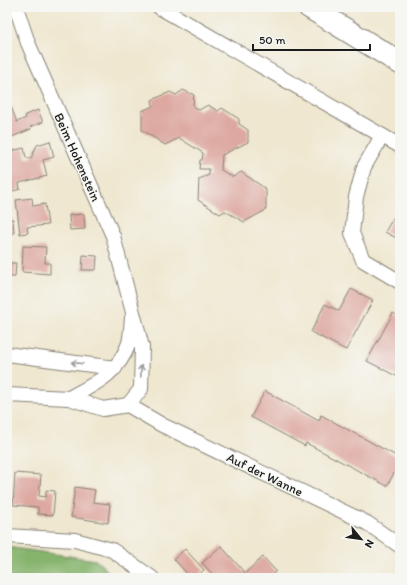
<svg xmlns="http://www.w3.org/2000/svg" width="407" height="585" font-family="Itim,sans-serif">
  <rect width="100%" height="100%" fill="#f6f6f2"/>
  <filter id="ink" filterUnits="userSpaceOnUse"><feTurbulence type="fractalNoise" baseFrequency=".025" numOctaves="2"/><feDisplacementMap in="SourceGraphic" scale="8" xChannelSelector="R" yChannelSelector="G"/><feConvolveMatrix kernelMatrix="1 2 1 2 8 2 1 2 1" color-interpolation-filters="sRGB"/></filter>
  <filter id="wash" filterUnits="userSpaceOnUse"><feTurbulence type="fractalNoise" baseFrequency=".012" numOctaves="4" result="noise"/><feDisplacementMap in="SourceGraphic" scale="16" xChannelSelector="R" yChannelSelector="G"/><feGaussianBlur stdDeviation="0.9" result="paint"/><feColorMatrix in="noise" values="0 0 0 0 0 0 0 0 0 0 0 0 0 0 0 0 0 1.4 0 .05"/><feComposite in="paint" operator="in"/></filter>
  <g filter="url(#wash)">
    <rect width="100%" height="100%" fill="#efe7cf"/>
    <!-- forest -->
    <path fill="#86b46d" stroke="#516844" d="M7 547 96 560 110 573 107 578H7Z"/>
    <g id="blocks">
      <!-- building -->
      <g fill="#dda8a0">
        <path d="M183 90 194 95 193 106 199 110 208 105 218 111 222 108 239 119V124L248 130V142L222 155 221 170 233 177 241 172 266 189V210L244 222 225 211 220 214 198 200 199 179 209 175V169H199L200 160H202L203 153 179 138 165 145 142 130V111L153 106 152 100 170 92 176 95Z"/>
        <path d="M9 102 17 122 26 118 25 115 38 110 43 122 30 127 31 129 7 139V103Z"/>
        <path d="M50 141 54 157 43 160 47 176 19 183 20 189 13 191 7 168V152L24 148 26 158H31L37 145Z"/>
        <path d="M32 198 33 206 45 204 48 225 27 227 28 233 20 234 16 200Z"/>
        <path d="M84 214 85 229 70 230 69 215Z"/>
        <path d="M393 218 398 221 400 218V240L385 232Z"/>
        <path d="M13 219 14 233 7 234V220Z"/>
        <path d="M23 246 46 247 45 263H50V274L22 272Z"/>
        <path d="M83 255 97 256 96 270H82Z"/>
        <path d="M7 263H16L15 277H7Z"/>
        <path d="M351 289 373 300 346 350 311 332 325 304 339 311Z"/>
        <path d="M393 313 400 317V373L398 377 367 361Z"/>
        <path d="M265 391 319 421 321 415 400 458V462L387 486 306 443 305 446 251 417Z"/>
        <path d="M15 473 41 475 39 496 46 497V490L55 491 53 515 38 514V507L13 505Z"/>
        <path d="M75 487 95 490 93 502 110 504 108 523 71 517Z"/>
        <path d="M221 546 245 573 263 557 276 571 269 578H216L202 563Z"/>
        <path d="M185 549 204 570 195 578H191L174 559Z"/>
      </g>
    </g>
  </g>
  <g filter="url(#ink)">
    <use href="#blocks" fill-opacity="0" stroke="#868276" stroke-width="1"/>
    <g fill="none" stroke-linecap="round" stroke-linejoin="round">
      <!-- minor casing -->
      <g stroke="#868276" stroke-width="16">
        <g id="minor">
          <path d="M16 7 28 43 113 236 142 347 141 389 128 405"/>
          <path d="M159 7 400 146"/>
          <path d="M382 136 364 167 356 197 352 233 363 260 400 282"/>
          <path d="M7 354 115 368"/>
          <path d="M7 395 69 398 103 409 128 405"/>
          <path d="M69 398C95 384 118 374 129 343 131 335 131 326 132 318"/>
          <path d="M128 405 162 425 367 523 400 546"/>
          <path d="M7 536 75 540 112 550 152 578"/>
        </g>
      </g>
      <!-- primary casing -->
      <g stroke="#868276" stroke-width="24">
        <path id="primary" d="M309 7 400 63"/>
      </g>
      <!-- minor -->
      <use href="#minor" stroke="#fff" stroke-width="14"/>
      <!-- primary -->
      <use href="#primary" stroke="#fff" stroke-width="22"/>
    </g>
    <!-- one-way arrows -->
    <defs><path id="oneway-shaft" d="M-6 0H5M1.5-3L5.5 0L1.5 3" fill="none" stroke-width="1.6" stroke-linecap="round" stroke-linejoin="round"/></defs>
    <g stroke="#999">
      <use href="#oneway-shaft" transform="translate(77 363) rotate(-173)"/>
      <use href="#oneway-shaft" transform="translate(141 371) rotate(-88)"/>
    </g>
  </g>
  <g text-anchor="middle" stroke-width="3" stroke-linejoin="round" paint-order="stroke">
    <!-- street labels -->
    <g font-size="13" fill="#1c1c1c" stroke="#f6f6f2">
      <text transform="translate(78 157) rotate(66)" y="5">Beim Hohenstein</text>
      <text transform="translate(265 474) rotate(26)" y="5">Auf der Wanne</text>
    </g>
  </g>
  <!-- margin -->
  <rect width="407" height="585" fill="none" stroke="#f6f6f2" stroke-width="24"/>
  <!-- north arrow -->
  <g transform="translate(361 539) rotate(119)" stroke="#f6f6f2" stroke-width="3" paint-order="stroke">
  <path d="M0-3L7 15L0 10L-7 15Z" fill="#1c1c1c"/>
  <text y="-6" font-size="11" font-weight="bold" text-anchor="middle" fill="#1c1c1c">N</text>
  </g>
  <!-- scale -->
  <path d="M253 44v6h117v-6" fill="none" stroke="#1c1c1c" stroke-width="2"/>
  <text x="259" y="44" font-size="12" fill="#1c1c1c" stroke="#f6f6f2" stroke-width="3" paint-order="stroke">50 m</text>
</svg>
